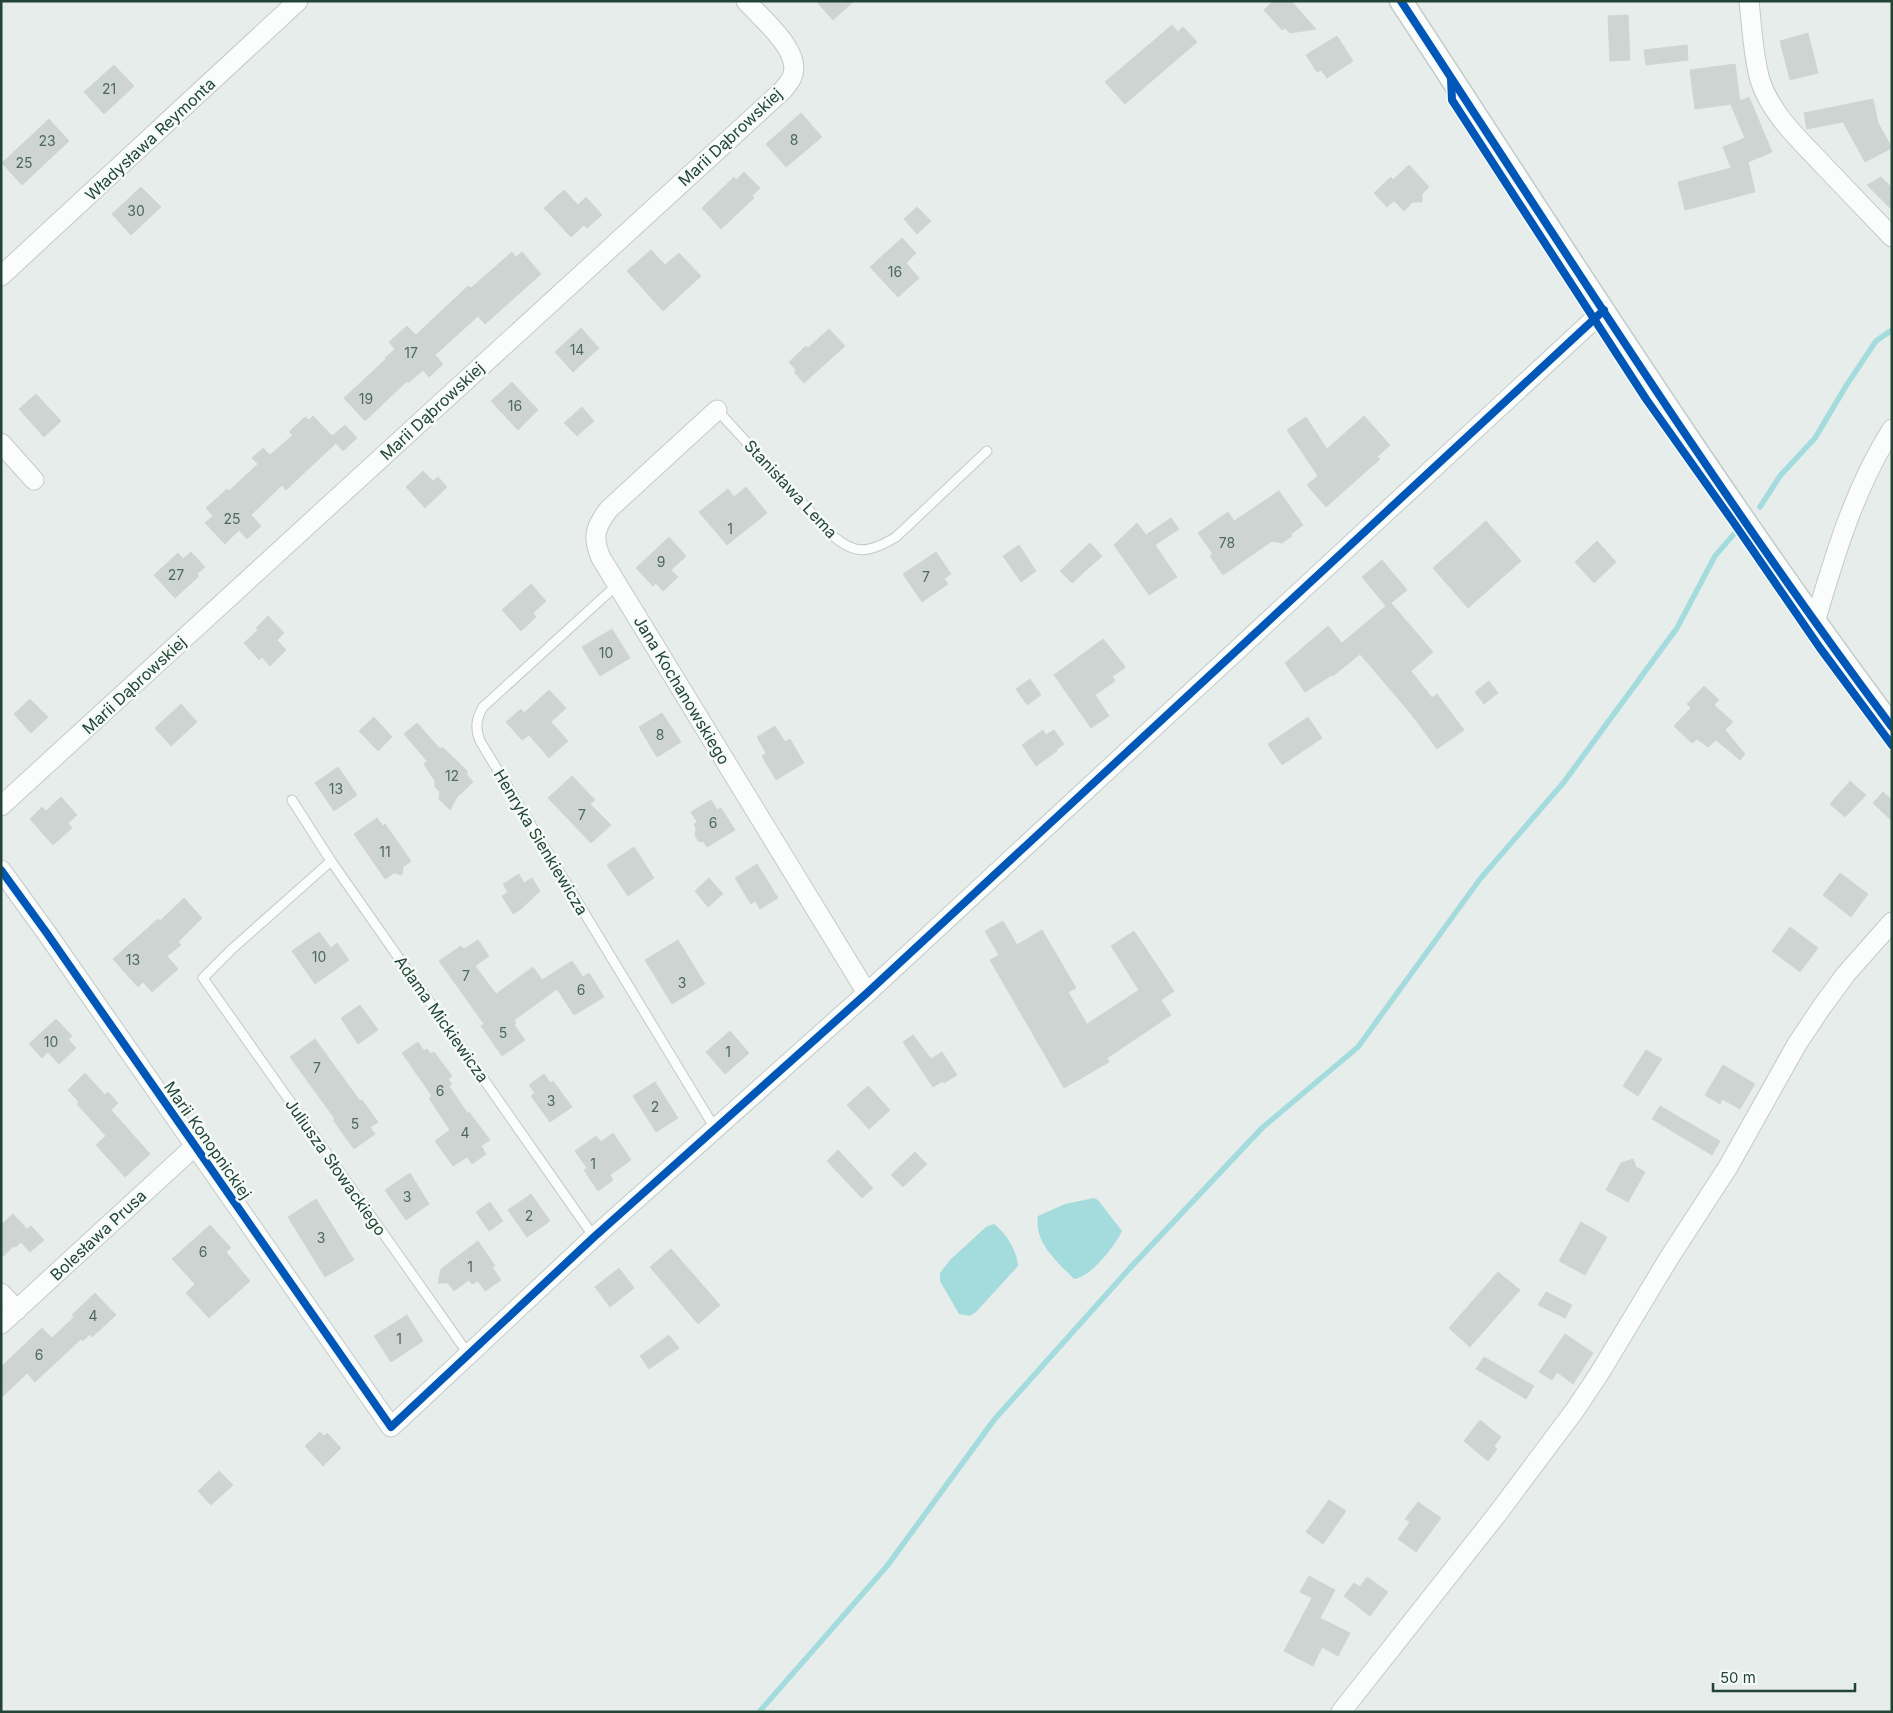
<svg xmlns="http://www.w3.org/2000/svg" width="1893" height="1713" font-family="Inter,sans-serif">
  <rect width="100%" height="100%" fill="#e7edea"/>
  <!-- water -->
  <g fill="#a4dcde">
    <path d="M1094 1198 1098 1200 1122 1231C1115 1246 1091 1277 1074 1279 1057 1261 1034 1243 1038 1216L1065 1204Z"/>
    <path d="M994 1224C1006 1233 1017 1251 1018 1266L976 1312 970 1316 959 1314 940 1281V1273L950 1260 986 1227Z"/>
  </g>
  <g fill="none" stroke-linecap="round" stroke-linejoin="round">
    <!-- stream -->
    <g stroke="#a4dcde" stroke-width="5.5">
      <path d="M1760 507 1780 476 1815 438 1846 386 1876 341 1892 330"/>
      <path d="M759 1712 887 1566 994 1420 1130 1268 1262 1128 1358 1047 1480 879 1564 782 1677 628 1715 556 1734 534"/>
    </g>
  </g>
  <!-- building -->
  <g fill="#cdd4d1" stroke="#cfd6d3">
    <path d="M816 1H854L833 20Z"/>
    <path d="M1273 1H1291L1316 29 1290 33 1285 28 1282 30 1264 10Z"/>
    <path d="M1628 15 1630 60 1610 61 1608 16Z"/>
    <path d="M1172 25 1178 32 1183 27 1197 42 1125 104 1105 82Z"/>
    <path d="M1808 33 1818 73 1790 80 1780 41Z"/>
    <path d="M1337 36 1353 61 1327 78 1321 70 1317 72 1306 55Z"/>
    <path d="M1687 45 1688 60 1646 65 1644 50Z"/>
    <path d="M1735 64 1740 101 1749 97 1772 152 1748 162 1755 192 1685 210 1678 182 1731 168 1723 147 1745 138 1731 105 1732 104 1695 109 1690 70Z"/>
    <path d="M114 65 134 86 104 114 84 92Z"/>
    <path d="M1873 99 1878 123 1892 148 1865 162 1843 122 1807 129 1804 113Z"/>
    <path d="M801 113 822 137 786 167 766 144Z"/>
    <path d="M49 119 69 141 22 185 2 163Z"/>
    <path d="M1409 165 1429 187 1422 194V202H1413L1404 211 1394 201 1387 207 1374 193 1391 177 1393 180Z"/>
    <path d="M744 172 760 188 752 196 754 198 721 229 702 208 734 177 736 180Z"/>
    <path d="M1881 177 1892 188V210L1867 185Z"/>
    <path d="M141 187 161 207 131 235 112 214Z"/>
    <path d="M564 190 578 205 586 197 602 215 587 228 584 225 571 237 544 208Z"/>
    <path d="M917 207 931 221 917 234 904 219Z"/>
    <path d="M902 238 916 253 906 263 919 278 898 297 870 267Z"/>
    <path d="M651 250 665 265 679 253 701 276 663 311 627 271Z"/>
    <path d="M512 252 516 257 522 252 541 274 485 324 478 316 435 355 443 364 429 377 423 370 408 383 407 381 365 421 344 398 386 359 385 358 395 349 389 342 407 326 416 335 468 286 471 288Z"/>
    <path d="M581 328 599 348 573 372 555 352Z"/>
    <path d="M829 329 845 346 804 383 794 372 796 370 789 362 806 346 808 348Z"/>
    <path d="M512 382 538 410 518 430 491 401Z"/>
    <path d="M36 394 61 421 44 437 19 409Z"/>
    <path d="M582 407 594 421 577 436 564 423Z"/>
    <path d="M313 416 332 436 345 425 357 438 343 451 336 443 286 490 282 485 251 515 261 526 247 539 239 530 225 544 205 523 213 516 206 508 227 489 229 491 258 464 252 458 263 448 270 455 293 435 289 432 305 417 309 420Z"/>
    <path d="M1364 416 1390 445 1377 457 1380 459 1326 507 1307 485 1318 476 1287 430 1306 417 1327 449Z"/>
    <path d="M423 471 433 481 438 477 447 487 425 508 406 487Z"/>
    <path d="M746 487 767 513 727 545 699 512 728 489 734 497Z"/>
    <path d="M1279 491 1303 525 1291 534 1292 536 1282 543 1272 541 1223 575 1210 556 1213 554 1198 533 1228 512 1234 521Z"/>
    <path d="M1171 518 1179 529 1155 545 1177 577 1149 595 1114 545 1137 523 1146 535Z"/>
    <path d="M1486 521 1521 561 1468 608 1433 568Z"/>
    <path d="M669 537 686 556 671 570 678 577 663 591 656 583 653 586 636 568Z"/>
    <path d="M1597 541 1616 562 1594 583 1575 562Z"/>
    <path d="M1090 543 1102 556 1072 583 1060 571Z"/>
    <path d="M1019 545 1036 571 1021 582 1003 556Z"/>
    <path d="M191 552 205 567 197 574 199 576 175 598 154 575 178 553 183 559Z"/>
    <path d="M936 552 951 574 944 579 948 584 922 602 903 574Z"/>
    <path d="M1382 560 1407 590 1391 603 1433 652 1411 671 1432 698 1437 694 1464 730 1437 749 1412 715 1360 654 1333 676 1332 675 1305 692 1285 663 1328 626 1342 643 1386 606 1362 577Z"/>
    <path d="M531 584 546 601 533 613 536 617 521 631 502 610Z"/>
    <path d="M268 616 284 633 277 640 286 650 270 666 262 657 259 660 244 643 258 630 256 628Z"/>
    <path d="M612 629 630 658 600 676 582 647Z"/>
    <path d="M1103 639 1124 665 1125 668 1112 676 1115 681 1095 695 1109 716 1091 728 1054 675Z"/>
    <path d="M1030 679 1041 695 1027 705 1016 689Z"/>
    <path d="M1489 681 1498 693 1484 704 1475 692Z"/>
    <path d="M1704 686 1719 700 1714 705 1733 722 1725 730 1745 754 1740 760 1716 740 1708 747 1697 739 1692 743 1674 726 1691 708 1687 704Z"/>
    <path d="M549 690 566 708 551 722 568 741 549 758 529 735 522 740 506 722 521 709 524 713Z"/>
    <path d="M30 699 48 717 31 733 14 714Z"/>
    <path d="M181 704 197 722 171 746 155 728Z"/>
    <path d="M662 713 681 742 657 757 639 727Z"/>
    <path d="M374 717 392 737 378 751 359 731Z"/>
    <path d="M1308 717 1322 738 1282 765 1268 744Z"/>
    <path d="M417 723 440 749 442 747 456 760 468 772 466 774 473 782 457 797 450 810 439 799 440 792 435 787V781L424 764 427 761 404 734Z"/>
    <path d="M775 726 785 742 790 739 804 763 776 780 762 756 766 753 757 737Z"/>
    <path d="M1043 730 1046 735 1054 730 1064 744 1056 750 1057 751 1036 766 1022 745Z"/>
    <path d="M338 767 357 795 334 811 315 783Z"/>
    <path d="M572 776 595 800 590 804 611 825 591 843 548 798Z"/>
    <path d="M1850 781 1866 795 1845 817 1830 804Z"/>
    <path d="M1883 792 1892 800V821L1873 803Z"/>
    <path d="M61 797 77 815 68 823 72 828 53 845 30 819 42 807 46 811Z"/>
    <path d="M711 800 717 810 721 808 735 830 707 847 704 842 698 841 695 835 696 829 694 824 697 822 691 812Z"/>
    <path d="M377 818 383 826 385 824 411 861 403 867 402 875 394 873 385 879 354 834Z"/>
    <path d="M634 847 654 878 628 896 607 865Z"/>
    <path d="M757 864 778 898 760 909 755 901 751 904 735 878Z"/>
    <path d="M1840 873 1868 894 1851 917 1823 895Z"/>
    <path d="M519 874 524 883 532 878 540 891 521 909 513 914 502 896 508 892 503 884Z"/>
    <path d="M709 878 723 894 708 907 695 891Z"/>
    <path d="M184 898 202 918 178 942 181 945 167 956 178 969 152 992 143 982 138 987 113 959 158 919 160 921Z"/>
    <path d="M1003 921 1017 945 1042 930 1076 988 1068 992 1087 1024 1139 990 1111 946 1134 931 1174 991 1161 1000 1171 1015 1107 1058 1109 1062 1064 1088 990 960 999 955 985 931Z"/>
    <path d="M1790 927 1818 948 1800 972 1772 951Z"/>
    <path d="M319 932 331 948 337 943 349 960 315 984 292 951Z"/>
    <path d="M478 940 489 956 475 966 496 994 533 967 542 980 572 961 583 977 589 973 604 997 574 1015 557 989 514 1020 516 1023 514 1025 525 1040 502 1056 481 1026 484 1024 439 961 461 946 464 949Z"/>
    <path d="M678 940 705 984 672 1004 645 960Z"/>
    <path d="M360 1005 378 1030 358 1044 341 1018Z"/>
    <path d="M56 1019 72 1036 68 1039 76 1048 59 1064 48 1052 42 1058 29 1044Z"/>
    <path d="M730 1031 749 1053 725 1074 706 1052Z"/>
    <path d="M913 1035 931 1059 942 1052 957 1075 944 1083 943 1081 933 1087 903 1042Z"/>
    <path d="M315 1039 360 1101 362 1100 378 1122 370 1127 375 1134 354 1149 333 1120 335 1119 290 1057Z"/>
    <path d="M418 1042 424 1051 427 1049 431 1054 434 1052 452 1076 448 1079 452 1084 449 1086 468 1114 469 1112 490 1140 481 1146 486 1154 472 1164 467 1157 453 1166 435 1141 450 1130 429 1098 432 1096 402 1053Z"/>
    <path d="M1646 1050 1662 1059 1638 1096 1623 1086Z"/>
    <path d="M1723 1065 1755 1084 1740 1109 1722 1099 1720 1104 1705 1095Z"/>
    <path d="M85 1073 105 1095 108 1092 118 1103 111 1110 150 1154 125 1177 96 1145 106 1136 77 1104 79 1102 68 1090Z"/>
    <path d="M544 1074 550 1083 553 1081 572 1107 550 1122 531 1096 535 1093 529 1085Z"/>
    <path d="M655 1082 678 1118 656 1132 633 1096Z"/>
    <path d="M868 1086 890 1110 869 1129 847 1105Z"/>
    <path d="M1660 1106 1720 1141 1712 1155 1652 1119Z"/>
    <path d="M613 1133 631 1160 610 1175 613 1180 598 1191 584 1170 587 1168 575 1151 596 1136 601 1142Z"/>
    <path d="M838 1150 873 1188 862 1198 827 1161Z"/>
    <path d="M915 1152 927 1164 903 1187 891 1175Z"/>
    <path d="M1633 1159 1636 1167 1645 1172 1628 1202 1606 1190 1621 1163Z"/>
    <path d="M410 1173 429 1204 406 1220 385 1190Z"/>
    <path d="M531 1194 550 1221 527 1237 508 1210Z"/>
    <path d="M316 1199 354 1260 325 1277 288 1217Z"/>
    <path d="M490 1202 503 1221 489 1231 476 1212Z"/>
    <path d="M13 1214 27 1229 31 1226 44 1240 30 1252 21 1242 16 1247 14 1246 1 1258V1225Z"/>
    <path d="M1581 1222 1607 1237 1585 1275 1559 1261Z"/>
    <path d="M210 1225 231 1248 226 1252 250 1281 209 1318 186 1293 195 1284 172 1259Z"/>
    <path d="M478 1241 495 1266 492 1267 501 1280 485 1291 478 1281 472 1284 469 1280 454 1291 448 1283H438L441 1269Z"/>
    <path d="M671 1249 720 1305 698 1324 650 1267Z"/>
    <path d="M619 1268 634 1288 610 1307 595 1287Z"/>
    <path d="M1498 1272 1520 1290 1470 1347 1449 1328Z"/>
    <path d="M1546 1292 1572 1305 1565 1318 1538 1305Z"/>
    <path d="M95 1293 116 1315 92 1337 90 1334 83 1341 81 1339 35 1382 27 1373 1 1398V1367L42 1328 52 1338 74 1317 72 1315Z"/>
    <path d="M407 1315 423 1341 391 1362 374 1336Z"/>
    <path d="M1565 1334 1593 1353 1573 1384 1557 1372 1552 1380 1539 1372Z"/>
    <path d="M669 1335 679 1348 649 1369 640 1356Z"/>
    <path d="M1484 1357 1534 1386 1526 1399 1476 1369Z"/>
    <path d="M1480 1420 1501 1437 1494 1446 1497 1449 1488 1461 1464 1441Z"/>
    <path d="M320 1432 324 1436 327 1433 341 1448 323 1466 305 1446Z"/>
    <path d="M219 1471 233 1485 211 1505 198 1491Z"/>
    <path d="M1329 1500 1346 1511 1323 1544 1306 1532Z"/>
    <path d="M1418 1502 1441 1518 1416 1552 1398 1539 1410 1522 1405 1519Z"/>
    <path d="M1309 1576 1335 1590 1320 1618 1350 1633 1338 1656 1322 1647 1313 1666 1284 1651 1312 1598 1300 1592Z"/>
    <path d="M1367 1577 1388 1592 1370 1616 1344 1596 1354 1583 1360 1587Z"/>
  </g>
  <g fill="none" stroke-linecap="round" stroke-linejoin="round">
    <!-- service casing -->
    <g stroke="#c4cac7" stroke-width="11">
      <g id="service">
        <path d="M717 410 831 534C855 556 869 553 896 537L987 451"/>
        <path d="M618 584 483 707C476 719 475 728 480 741L716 1130"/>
        <path d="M292 800 331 861 594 1237"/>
        <path d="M331 861 232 949 203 978 469 1355"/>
      </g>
    </g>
    <!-- minor casing -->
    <g stroke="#c4cac7" stroke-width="21">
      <g id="minor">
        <path d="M1749 1C1752 27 1753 55 1760 80 1771 115 1802 142 1826 168 1848 191 1870 214 1892 237"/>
        <path d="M1 276 298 1"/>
        <path d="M717 410 609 509C595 527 592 537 601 558L867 993"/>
        <path d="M1 443 34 480"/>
        <path d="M1815 622C1835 555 1854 489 1892 429"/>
        <path d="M1 806 783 90C786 86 790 82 792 77 803 52 762 19 746 1"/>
        <path d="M1 870 46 932 391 1427 594 1237 867 993 1604 310"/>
        <path d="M1 1293 17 1310"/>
        <path d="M1 1324 195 1146"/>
        <path d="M1341 1712 1498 1513 1575 1410 1599 1374 1669 1258 1728 1167 1797 1044 1821 1008 1846 974 1892 922"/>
      </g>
    </g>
    <!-- tertiary casing -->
    <g stroke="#c4cac7" stroke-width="25">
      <path id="tertiary" d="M1401 1C1561 245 1717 493 1892 727"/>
    </g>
    <!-- service -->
    <use href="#service" stroke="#fbfcfc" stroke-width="9"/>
    <!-- minor -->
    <use href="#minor" stroke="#fbfcfc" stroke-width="19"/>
    <!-- tertiary -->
    <use href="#tertiary" stroke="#fbfcfc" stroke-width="22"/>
    <!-- cycleway casing -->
    <g stroke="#f6fbf8" stroke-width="11">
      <g id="cycleway">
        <path d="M1401 1C1561 245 1717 493 1892 727"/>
        <path d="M1451 79 1452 100 1646 399 1734 523 1820 648 1892 745"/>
        <path d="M1 870 46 932 391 1427 594 1237 867 993 1604 310"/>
      </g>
    </g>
    <!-- cycleway -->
    <use href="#cycleway" stroke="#0057b8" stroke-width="8"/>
  </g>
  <g text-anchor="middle" stroke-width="5" stroke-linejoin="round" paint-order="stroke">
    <!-- number labels -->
    <g font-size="14" fill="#4d695e">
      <text x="109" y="94">21</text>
      <text x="794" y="145">8</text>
      <text x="47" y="146">23</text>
      <text x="24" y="168">25</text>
      <text x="136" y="216">30</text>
      <text x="895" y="277">16</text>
      <text x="577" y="355">14</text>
      <text x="411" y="358">17</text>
      <text x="366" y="404">19</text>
      <text x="515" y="411">16</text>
      <text x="232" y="524">25</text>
      <text x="730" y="534">1</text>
      <text x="1227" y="548">78</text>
      <text x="661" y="567">9</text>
      <text x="176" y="580">27</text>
      <text x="926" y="582">7</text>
      <text x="606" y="658">10</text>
      <text x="660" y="740">8</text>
      <text x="452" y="781">12</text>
      <text x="336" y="794">13</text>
      <text x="582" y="820">7</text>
      <text x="713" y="828">6</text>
      <text x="385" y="857">11</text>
      <text x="319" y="962">10</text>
      <text x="133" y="965">13</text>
      <text x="466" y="981">7</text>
      <text x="682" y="988">3</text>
      <text x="581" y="995">6</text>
      <text x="503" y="1038">5</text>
      <text x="51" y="1047">10</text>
      <text x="728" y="1057">1</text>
      <text x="317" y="1073">7</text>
      <text x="440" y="1096">6</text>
      <text x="551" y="1106">3</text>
      <text x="655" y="1112">2</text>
      <text x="355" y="1129">5</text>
      <text x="465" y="1138">4</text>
      <text x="593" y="1169">1</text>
      <text x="407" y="1202">3</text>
      <text x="529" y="1221">2</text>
      <text x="321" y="1243">3</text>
      <text x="203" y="1257">6</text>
      <text x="470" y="1272">1</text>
      <text x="93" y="1321">4</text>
      <text x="399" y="1344">1</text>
      <text x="39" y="1360">6</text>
    </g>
    <!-- street labels -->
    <g font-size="16" fill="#214437" stroke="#f6fbf8">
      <text transform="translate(730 137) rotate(-43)" y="6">Marii Dąbrowskiej</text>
      <text transform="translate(150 139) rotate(-43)" y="6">Władysława Reymonta</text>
      <text transform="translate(432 411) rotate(-43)" y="6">Marii Dąbrowskiej</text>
      <text transform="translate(791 489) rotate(47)" y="6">Stanisława Lema</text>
      <text transform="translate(134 685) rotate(-43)" y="6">Marii Dąbrowskiej</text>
      <text transform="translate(682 690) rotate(59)" y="6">Jana Kochanowskiego</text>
      <text transform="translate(541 842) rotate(59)" y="6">Henryka Sienkiewicza</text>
      <text transform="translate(442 1019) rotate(55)" y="6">Adama Mickiewicza</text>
      <text transform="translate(208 1140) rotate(55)" y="6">Marii Konopnickiej</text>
      <text transform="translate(336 1167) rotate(55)" y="6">Juliusza Słowackiego</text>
      <text transform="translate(98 1235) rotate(-43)" y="6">Bolesława Prusa</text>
    </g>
  </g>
  <!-- border -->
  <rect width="1893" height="1713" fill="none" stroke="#214437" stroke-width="5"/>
  <!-- scale -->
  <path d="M1713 1683v8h142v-8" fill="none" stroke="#214437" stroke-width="2.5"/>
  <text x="1720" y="1683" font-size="15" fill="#214437" stroke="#f6fbf8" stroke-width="4" paint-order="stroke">50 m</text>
</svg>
